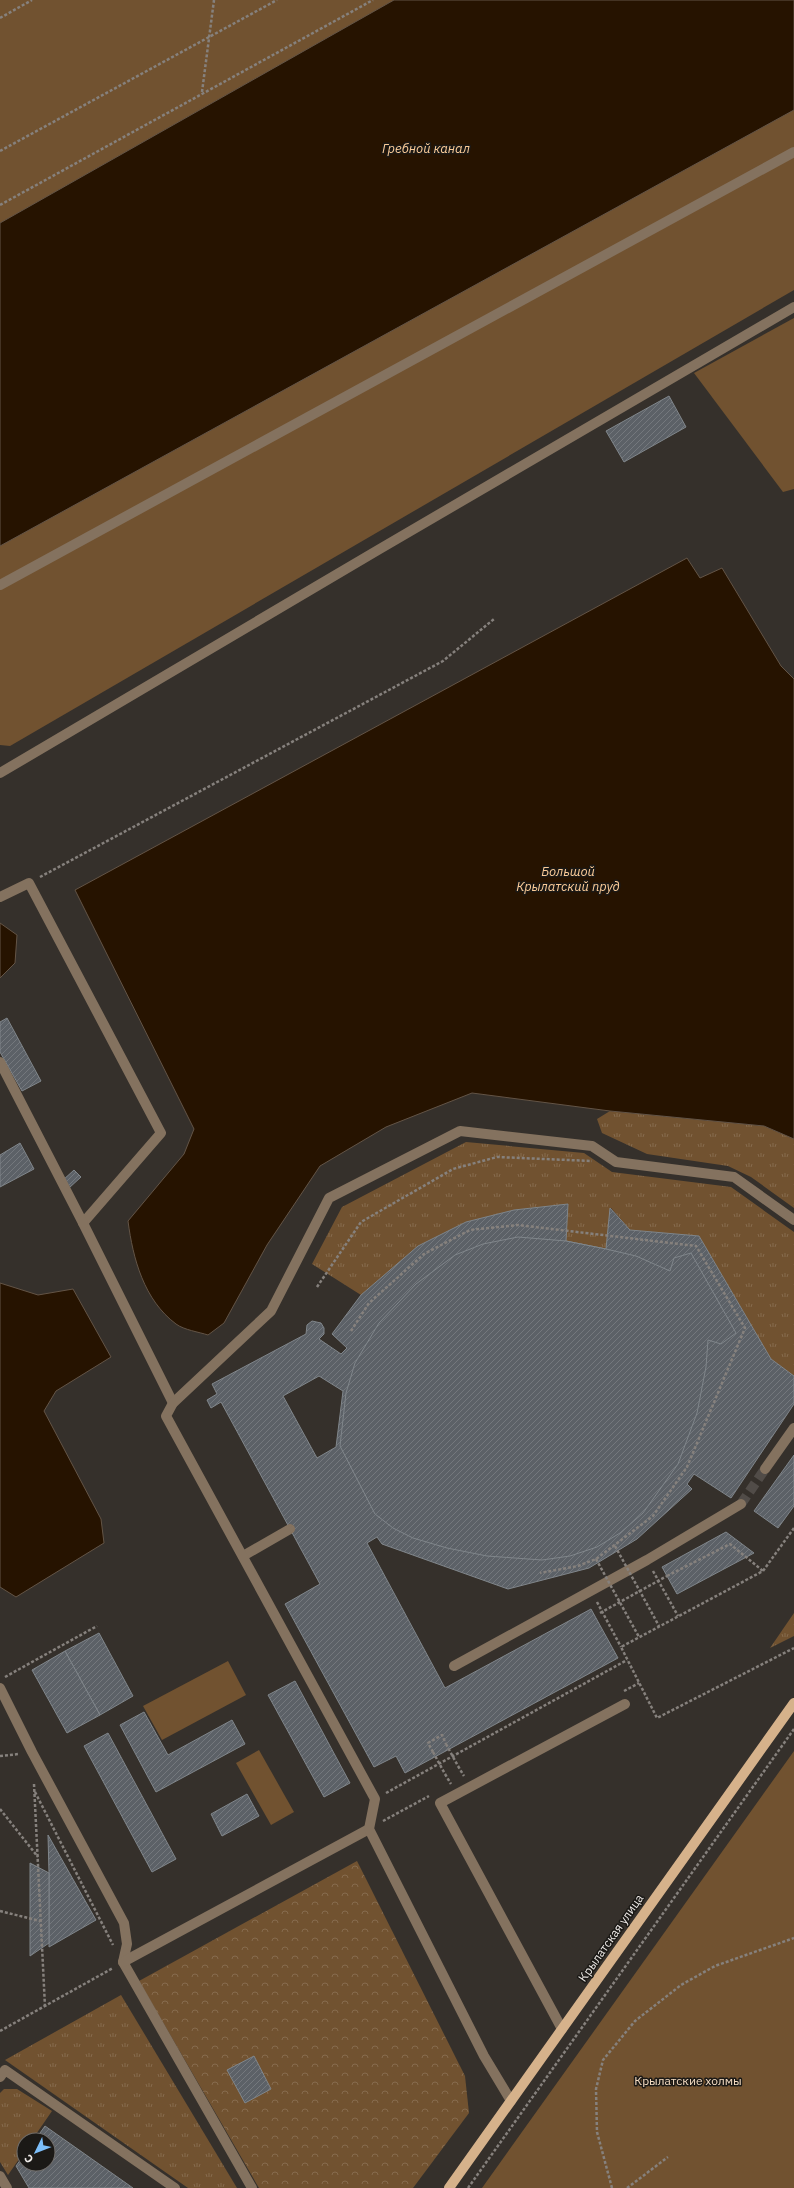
<svg xmlns="http://www.w3.org/2000/svg" width="794" height="2188" font-family="'IBM Plex Sans',sans-serif">
  <defs>
    <pattern id="grass-tufts" width="24" height="20" patternUnits="userSpaceOnUse"><rect width="24" height="20" fill="#715230"/><path d="M3 7l-1-3M5 7V3M7 7l1-3M15 17l-1-3M17 17v-4M19 17l1-3" fill="none" stroke="#866b4e"/></pattern>
    <pattern id="forest-crowns" width="20" height="18" patternUnits="userSpaceOnUse"><rect width="20" height="18" fill="#715230"/><path d="M2 6a3 3 0 1 1 6 0M12 15a3 3 0 1 1 6 0" fill="none" stroke="#866b4e"/></pattern>
    <pattern id="building-hatch" width="6" height="6" patternUnits="userSpaceOnUse"><rect width="6" height="6" fill="#5c6167"/><path d="M-1 1l2-2M0 6l6-6M5 7l2-2" fill="none" stroke="#74787d"/></pattern>
  </defs>
  <rect width="100%" height="100%" fill="#35302b"/>
  <!-- grass -->
  <g fill="url(#grass-tufts)">
    <path d="M610 1111 764 1126 794 1139V1208L751 1177 728 1166 647 1154 602 1133 597 1119Z"/>
    <path d="M466 1142 584 1153 612 1172 731 1187 794 1232V1376L771 1359 699 1236 630 1230 611 1208 606 1249 566 1241 568 1204 514 1210 466 1222 418 1246 361 1295 312 1264 342 1207Z"/>
    <path d="M794 1613V1636L770 1648Z"/>
    <path d="M121 1995 237 2188H188L5 2060Z"/>
    <path d="M4 2089H17L52 2111 32 2140H24V2152L8 2175 0 2162V2093Z"/>
  </g>
  <!-- forest -->
  <path fill="url(#forest-crowns)" d="M357 1861 465 2076 469 2113 413 2188H259L139 1981Z"/>
  <!-- green -->
  <g fill="#715230">
    <path d="M0 0H794V290L10 746 0 745Z"/>
    <path d="M794 318V489L783 492 694 373Z"/>
    <path d="M228 1661 246 1695 162 1740 143 1706Z"/>
    <path d="M259 1750 294 1812 271 1825 236 1763Z"/>
    <path d="M794 1751V2188H482Z"/>
  </g>
  <!-- water -->
  <g fill="#261300" stroke="#635446">
    <path d="M394 0H794V110L0 546V223Z"/>
    <path d="M687 558 700 578 722 568 781 666 794 679V1139L764 1126 610 1111 472 1093 386 1127 320 1166 267 1245 224 1323 208 1335C199 1332 184 1330 176 1324 144 1300 133 1259 128 1221L184 1154 194 1129 75 890Z"/>
    <path d="M0 923 17 935 15 963 0 978Z"/>
    <path d="M0 1283 38 1295 73 1289 111 1357 56 1391 44 1411 101 1519 104 1543 16 1597 0 1587Z"/>
  </g>
  <!-- building -->
  <g fill="url(#building-hatch)" stroke="#80868b" fill-rule="evenodd">
    <path d="M669 396 686 427 624 462 606 431Z"/>
    <path d="M7 1018 41 1081 22 1091 0 1052V1022Z"/>
    <path d="M20 1143 34 1169 0 1187V1155Z"/>
    <path d="M74 1170 81 1177 69 1188 62 1181Z"/>
    <path d="M568 1204 566 1241 606 1249 610 1208 630 1230 699 1236 771 1359 794 1376V1404L731 1498 694 1474 687 1484 692 1489 637 1539 589 1568 508 1589 382 1544 377 1537 367 1543 445 1688 591 1609 618 1658 405 1773 396 1756 374 1767 285 1604 320 1584 221 1402 211 1408 207 1400 217 1394 212 1384 306 1334 307 1325 312 1321 321 1323 324 1328V1334L319 1339 341 1354 347 1348 332 1334 361 1295 418 1246 466 1222 514 1210ZM319 1376 343 1391 336 1447 317 1458 283 1396Z"/>
    <path d="M518 1237 566 1241 606 1249 636 1256 670 1271 674 1258 691 1253 736 1333 721 1344 708 1340 706 1367 697 1413 678 1464 643 1513 620 1533 597 1547 570 1556 542 1560 487 1556 447 1548 413 1538 393 1528 375 1514 340 1446 346 1393 355 1363 379 1323 416 1284 455 1255 483 1244Z"/>
    <path d="M794 1455V1506L778 1528 754 1511Z"/>
    <path d="M726 1532 754 1553 677 1594 662 1567Z"/>
    <path d="M99 1633 133 1696 100 1715 65 1651Z"/>
    <path d="M65 1651 100 1715 67 1733 32 1670Z"/>
    <path d="M295 1681 350 1783 324 1797 268 1695Z"/>
    <path d="M144 1712 168 1755 232 1720 245 1744 156 1792 120 1725Z"/>
    <path d="M108 1733 176 1859 152 1872 84 1746Z"/>
    <path d="M247 1794 259 1816 222 1836 211 1814Z"/>
    <path d="M48 1835 96 1920 49 1947V1873Z"/>
    <path d="M30 1863 49 1873V1943L30 1956Z"/>
    <path d="M254 2056 271 2089 245 2103 227 2070Z"/>
    <path d="M45 2126 133 2188H29L16 2166 24 2155V2164H48V2140H35Z"/>
  </g>
  <g fill="none" stroke-linecap="round" stroke-linejoin="round">
    <!-- minor-tunnel -->
    <path stroke="#514c48" stroke-width="10" stroke-dasharray="10 5" stroke-linecap="butt" d="M741 1504 765 1469"/>
    <!-- path -->
    <g stroke="#86817d" stroke-width="2.5" stroke-dasharray="3 2" stroke-linecap="butt">
      <path d="M0 18 32 0"/>
      <path d="M202 92 214 0"/>
      <path d="M0 151 277 0"/>
      <path d="M0 205 373 0"/>
      <path d="M40 877 443 661 494 619"/>
      <path d="M317 1287 361 1222 453 1169 497 1157 592 1161"/>
      <path d="M351 1331 369 1303 424 1254 470 1230 518 1225 696 1246 745 1328 687 1467 653 1516 596 1559 578 1566 540 1573"/>
      <path d="M794 1528 763 1571 621 1647 657 1718 794 1648"/>
      <path d="M653 1571 678 1616"/>
      <path d="M667 1576 730 1544 763 1571"/>
      <path d="M597 1602 621 1647"/>
      <path d="M5 1677 97 1626"/>
      <path d="M624 1691 639 1683"/>
      <path d="M433 1752 428 1743 442 1735 446 1744"/>
      <path d="M0 1756 19 1754"/>
      <path d="M458 1766 464 1776"/>
      <path d="M445 1774 451 1784"/>
      <path d="M34 1784 45 2007"/>
      <path d="M35 1792 113 1945"/>
      <path d="M386 1793 627 1660"/>
      <path d="M0 1809 38 1857"/>
      <path d="M383 1821 429 1796"/>
      <path d="M0 1911 40 1921"/>
      <path d="M0 2031 113 1968"/>
      <path d="M468 2188 794 1729"/>
      <path d="M612 2188 597 2132 596 2089 603 2060 635 2021 681 1985 715 1966 794 1938"/>
      <path d="M627 2188 668 2157"/>
    </g>
    <!-- minor -->
    <g stroke="#84725f" stroke-width="10">
      <path d="M0 585 794 152"/>
      <path d="M0 773 378 550 794 307"/>
      <path d="M0 897 29 883 161 1133 83 1223 173 1403"/>
      <path d="M0 1062 83 1223"/>
      <path d="M765 1469 794 1428"/>
      <path d="M243 1556 290 1529"/>
      <path d="M454 1666 647 1560 741 1504"/>
      <path d="M0 1688 32 1752 124 1923 127 1944 123 1962 252 2188"/>
      <path d="M123 1962 369 1829"/>
      <path d="M562 2029 440 1803 625 1704"/>
      <path d="M0 2077 5 2070 175 2188"/>
      <path d="M511 2101 484 2056 369 1829 375 1799 166 1416 173 1403 271 1311 329 1198 460 1131 592 1146 616 1162 734 1177 794 1220"/>
      <path d="M0 2176 7 2188"/>
    </g>
    <!-- major -->
    <path stroke="#d6b28b" stroke-width="10" d="M449 2188 794 1703"/>
    <!-- path-bridge -->
    <g stroke="#86817d" stroke-width="2.5" stroke-dasharray="3 2" stroke-linecap="butt">
      <path d="M615 1546 659 1626"/>
      <path d="M596 1559 639 1637"/>
      <path d="M600 1613 667 1576"/>
      <path d="M446 1744 458 1766"/>
      <path d="M433 1752 445 1774"/>
    </g>
  </g>
  <g text-anchor="middle" stroke-width="3" stroke-linejoin="round" paint-order="stroke">
    <!-- street labels -->
    <g font-size="12" fill="#f0ece9" stroke="#1b1916">
      <text transform="translate(611 1938) rotate(-55)" y="4">Крылатская улица</text>
    </g>
    <!-- park labels -->
    <g font-size="12" fill="#f6dec4" stroke="#1b1916">
      <text x="688" y="2085">Крылатские холмы</text>
    </g>
    <!-- water labels -->
    <g font-size="13" font-style="italic" fill="#fbcb97" stroke="#1b1916">
      <text x="426" y="153">Гребной канал</text>
      <text x="568" y="876">Большой<tspan x="568" dy="15">Крылатский пруд</tspan></text>
    </g>
  </g>
  <!-- north arrow -->
  <g transform="translate(36 2152) rotate(227)"><circle r="19" fill="#1b1916" stroke="#706d6a"/>
  <path d="M0-3L7 15L0 10L-7 15Z" fill="#7cbef9"/>
  <text y="-6" font-size="11" font-weight="bold" text-anchor="middle" fill="#f0ece9">С</text>
  </g>
</svg>
